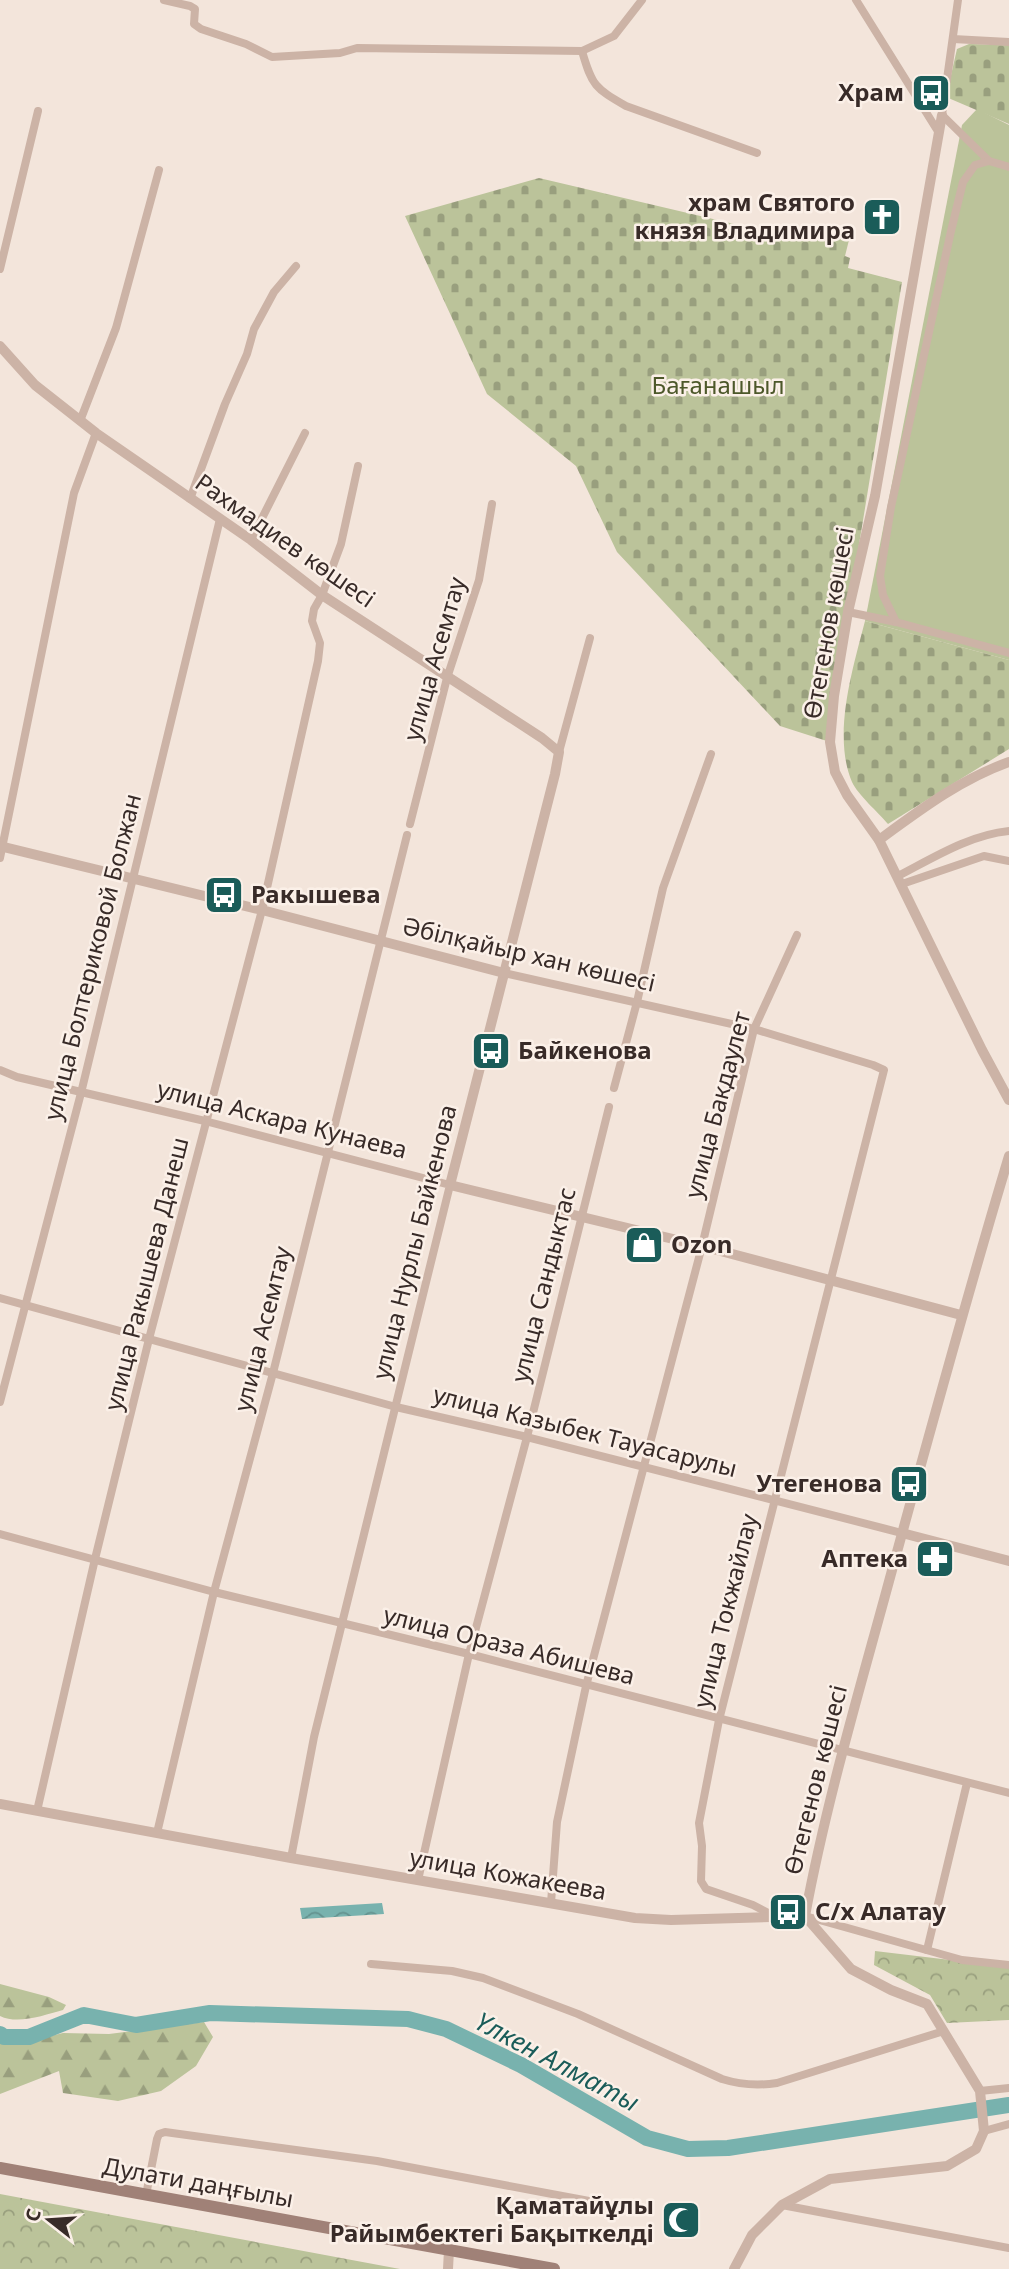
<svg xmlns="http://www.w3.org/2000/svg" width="1009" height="2269" font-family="'Noto Sans',sans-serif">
  <defs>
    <pattern id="forest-firs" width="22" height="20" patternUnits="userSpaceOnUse" patternTransform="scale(1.75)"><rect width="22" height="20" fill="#bbc39a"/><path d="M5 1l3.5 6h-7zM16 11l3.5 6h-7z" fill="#999f7e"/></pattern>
    <pattern id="cemetery-stones" width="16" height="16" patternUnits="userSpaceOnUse" patternTransform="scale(1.75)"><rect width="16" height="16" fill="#bbc39a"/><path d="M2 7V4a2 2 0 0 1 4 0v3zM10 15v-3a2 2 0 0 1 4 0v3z" fill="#999f7e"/></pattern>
    <pattern id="park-crowns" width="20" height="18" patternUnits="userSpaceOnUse" patternTransform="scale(1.75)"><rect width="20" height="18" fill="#bbc39a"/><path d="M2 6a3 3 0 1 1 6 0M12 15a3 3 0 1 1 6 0" fill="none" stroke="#999f7e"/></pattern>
    <pattern id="water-waves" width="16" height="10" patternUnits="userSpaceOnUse" patternTransform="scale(1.75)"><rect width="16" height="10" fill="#78b2ae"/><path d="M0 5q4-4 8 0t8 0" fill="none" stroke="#63918e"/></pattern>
  </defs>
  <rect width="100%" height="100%" fill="#f3e5db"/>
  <!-- grass -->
  <path fill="#bbc39a" d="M977 109 1009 125V660L865 621 962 125Z"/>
  <!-- forest -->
  <g fill="url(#forest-firs)">
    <path d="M0 1984 49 1997 66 2005 63 2010C44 2015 18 2025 0 2016Z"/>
    <path d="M204 2022 213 2037 196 2066 161 2091 118 2101 63 2093 59 2071 0 2094V2041L23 2044 30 2041 63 2033 109 2034Z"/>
  </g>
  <!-- cemetery -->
  <g fill="url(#cemetery-stones)">
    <path d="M969 44 1009 45V124L946 97 957 49Z"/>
    <path d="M539 178 789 237 793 226 849 240 845 256 850 258 848 268 902 282 848 612 830 742 780 726 617 552 576 466 487 394 405 216Z"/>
    <path d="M865 621 1009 660V749L888 824C878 812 858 795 852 782 832 735 853 668 865 621Z"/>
  </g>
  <!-- park -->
  <g fill="url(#park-crowns)">
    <path d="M875 1951 1009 1967V2020L947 2023 930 1995 874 1965Z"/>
    <path d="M0 2194 400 2269H0Z"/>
  </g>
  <!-- water -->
  <path fill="url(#water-waves)" d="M382 1903 384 1914 302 1919 300 1908Z"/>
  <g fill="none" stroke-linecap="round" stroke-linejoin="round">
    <!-- river -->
    <path stroke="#78b2ae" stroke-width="16" d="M0 2034 4 2037H29L84 2015 136 2025 210 2013 408 2019 446 2029 521 2065 647 2138 688 2149 728 2148 1009 2105"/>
    <!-- minor -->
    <g stroke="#ccb3a6" stroke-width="8">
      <path d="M164 0 190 6 195 9 194 24 201 29 246 44 272 57 340 53 357 48 582 51 614 36 642 0"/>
      <path d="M856 0 939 133"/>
      <path d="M958 0 942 115 989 161 1009 167"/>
      <path d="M953 39 1009 42"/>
      <path d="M582 51C592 86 595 88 626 106L757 153"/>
      <path d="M0 269 38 111"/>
      <path d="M80 421 116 328 159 170"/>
      <path d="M190 499 225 404 247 354 254 329 274 292 296 266"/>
      <path d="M251 540 305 433"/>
      <path d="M848 612 896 622 1009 653"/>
      <path d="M896 622 883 595 880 576 891 507 951 231 963 182 975 165 989 161"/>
      <path d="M559 752 590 638"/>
      <path d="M410 824 447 678 479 580 492 504"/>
      <path d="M0 858 74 493 96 433"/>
      <path d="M898 876C933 858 969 835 1009 831"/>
      <path d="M902 884 984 856 1009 861"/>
      <path d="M504 973 754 1029 873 1065 884 1070 719 1720 699 1823 702 1846 701 1881 706 1889 753 1905 774 1916"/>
      <path d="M0 1070 17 1077 205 1121 450 1185 314 1737 291 1858"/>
      <path d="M614 1088 637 1002 663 888 711 754"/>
      <path d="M0 1298 396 1407 527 1437 902 1533"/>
      <path d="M0 1402 81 1093 220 519"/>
      <path d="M0 1534 214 1592 469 1654 1009 1793"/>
      <path d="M37 1811 95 1559 149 1339 262 910 318 661 320 643 312 621 314 609 322 595 341 544 358 466"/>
      <path d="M157 1833 214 1592 273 1373 407 835"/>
      <path d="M418 1880 469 1654 527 1437 609 1107"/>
      <path d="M551 1903 557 1822 586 1686 702 1246 754 1029 797 935"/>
      <path d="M805 1916 962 1960 1009 1965"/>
      <path d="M927 1950 967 1783"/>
      <path d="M371 1964 452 1971 483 1978 578 2014 722 2079C741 2085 757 2086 777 2083L944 2031"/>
      <path d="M980 2091 1009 2088"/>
      <path d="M984 2131 1009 2124"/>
      <path d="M146 2195 157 2139 159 2134 165 2132 377 2161 589 2201"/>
      <path d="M782 2205 1009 2248"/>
    </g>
    <!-- tertiary -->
    <g stroke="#ccb3a6" stroke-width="10">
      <path d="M942 115 875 496 848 612 834 696 830 742 835 772 847 795 879 840 982 1050 1009 1100"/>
      <path d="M0 346 35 385 96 433 251 540 322 595 542 738 559 752 555 774 450 1185 702 1246 961 1315"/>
      <path d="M879 840C920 810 961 779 1009 762"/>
      <path d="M0 846 262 910 504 973"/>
      <path d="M902 1533 1009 1561"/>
      <path d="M0 1804 291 1858 635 1918 671 1920 805 1916"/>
      <path d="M448 2269 449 2250"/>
      <path d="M734 2269 752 2235 782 2205 830 2179 947 2166 976 2149 984 2131 980 2091 927 2004 891 1990 851 1969 805 1916C825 1808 856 1702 885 1596 925 1449 965 1302 1009 1156"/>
    </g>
    <!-- secondary -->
    <path stroke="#a08177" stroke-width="12" d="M0 2168 554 2269"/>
  </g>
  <!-- icons -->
  <defs>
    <g id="bus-square" transform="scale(2.0125)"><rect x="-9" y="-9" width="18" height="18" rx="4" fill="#1a5c59" stroke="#fbf0e8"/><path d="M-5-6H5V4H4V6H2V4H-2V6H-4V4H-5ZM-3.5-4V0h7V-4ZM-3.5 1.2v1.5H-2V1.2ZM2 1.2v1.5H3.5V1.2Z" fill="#fff"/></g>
    <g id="church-square" transform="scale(2.0125)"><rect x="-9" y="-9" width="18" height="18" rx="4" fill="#1a5c59" stroke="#fbf0e8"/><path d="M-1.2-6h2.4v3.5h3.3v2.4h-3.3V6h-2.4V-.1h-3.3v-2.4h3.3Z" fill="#fff"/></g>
    <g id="shop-square" transform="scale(2.0125)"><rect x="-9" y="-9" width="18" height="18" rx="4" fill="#1a5c59" stroke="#fbf0e8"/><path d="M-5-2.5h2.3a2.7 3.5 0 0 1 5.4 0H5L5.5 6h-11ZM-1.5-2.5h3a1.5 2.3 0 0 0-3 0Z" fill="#fff"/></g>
    <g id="pharmacy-square" transform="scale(2.0125)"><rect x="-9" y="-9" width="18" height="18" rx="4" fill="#1a5c59" stroke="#fbf0e8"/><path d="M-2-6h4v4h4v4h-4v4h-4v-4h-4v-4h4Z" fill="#fff"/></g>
    <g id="mosque-square" transform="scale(2.0125)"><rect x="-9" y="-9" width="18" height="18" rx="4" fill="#1a5c59" stroke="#fbf0e8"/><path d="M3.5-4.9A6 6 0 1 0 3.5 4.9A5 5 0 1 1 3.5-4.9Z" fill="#fff"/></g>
  </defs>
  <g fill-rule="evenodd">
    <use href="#bus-square" x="931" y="93"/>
    <use href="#church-square" x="882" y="217"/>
    <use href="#bus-square" x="224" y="895"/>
    <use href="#bus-square" x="491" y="1051"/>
    <use href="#shop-square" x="644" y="1245"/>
    <use href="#bus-square" x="909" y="1484"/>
    <use href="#pharmacy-square" x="935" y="1559"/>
    <use href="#bus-square" x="788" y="1912"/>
    <use href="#mosque-square" x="681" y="2220"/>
  </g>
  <g text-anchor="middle" stroke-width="5" stroke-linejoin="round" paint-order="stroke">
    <!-- poi labels -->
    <g font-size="24" font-weight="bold" fill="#382b28" stroke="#fbf0e8" text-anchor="end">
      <text x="904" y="101">Храм</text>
      <text x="855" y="211">храм Святого<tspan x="855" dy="28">князя Владимира</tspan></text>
      <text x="251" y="903" text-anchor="start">Ракышева</text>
      <text x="518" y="1059" text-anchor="start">Байкенова</text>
      <text x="671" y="1253" text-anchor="start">Ozon</text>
      <text x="882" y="1492">Утегенова</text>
      <text x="908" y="1567">Аптека</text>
      <text x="815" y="1920" text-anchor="start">С/х Алатау</text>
      <text x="654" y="2214">Қаматайұлы<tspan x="654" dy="28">Райымбектегі Бақыткелді</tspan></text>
    </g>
    <!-- park labels -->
    <g font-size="24" fill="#4d582a" stroke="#fbf0e8">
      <text x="718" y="394">Бағанашыл</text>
    </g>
    <!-- street labels -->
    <g font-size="24" fill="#382b28" stroke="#fbf0e8">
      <text transform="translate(285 541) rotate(35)" y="8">Рахмадиев көшесі</text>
      <text transform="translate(829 623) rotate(-80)" y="8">Өтегенов көшесі</text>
      <text transform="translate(435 659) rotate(-74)" y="8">улица Асемтау</text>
      <text transform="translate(529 955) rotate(13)" y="8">Әбілқайыр хан көшесі</text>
      <text transform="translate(93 957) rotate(-76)" y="8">улица Болтериковой Болжан</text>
      <text transform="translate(718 1105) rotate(-75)" y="8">улица Бакдаулет</text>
      <text transform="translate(282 1120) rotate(14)" y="8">улица Аскара Кунаева</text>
      <text transform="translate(415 1242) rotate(-76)" y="8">улица Нурлы Байкенова</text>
      <text transform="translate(147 1274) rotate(-76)" y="8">улица Ракышева Данеш</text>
      <text transform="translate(544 1285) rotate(-76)" y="8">улица Сандыктас</text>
      <text transform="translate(263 1329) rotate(-76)" y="8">улица Асемтау</text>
      <text transform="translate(585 1432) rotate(14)" y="8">улица Казыбек Тауасарулы</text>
      <text transform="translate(726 1611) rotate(-76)" y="8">улица Токжайлау</text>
      <text transform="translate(509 1646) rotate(14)" y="8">улица Ораза Абишева</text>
      <text transform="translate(816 1780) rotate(-76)" y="8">Өтегенов көшесі</text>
      <text transform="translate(508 1875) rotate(10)" y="8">улица Кожакеева</text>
      <text transform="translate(198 2183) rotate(10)" y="8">Дулати даңғылы</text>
    </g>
    <!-- water labels -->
    <g font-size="26" font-style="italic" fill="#1a5c59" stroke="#fbf0e8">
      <text transform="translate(557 2062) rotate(28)" y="9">Үлкен Алматы</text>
    </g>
  </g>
  <!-- north arrow -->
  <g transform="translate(49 2220) rotate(287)" stroke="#fbf0e8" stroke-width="5" paint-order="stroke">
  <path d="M0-5L12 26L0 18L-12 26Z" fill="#382b28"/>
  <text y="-10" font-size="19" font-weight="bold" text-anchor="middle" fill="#382b28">С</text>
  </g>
</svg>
